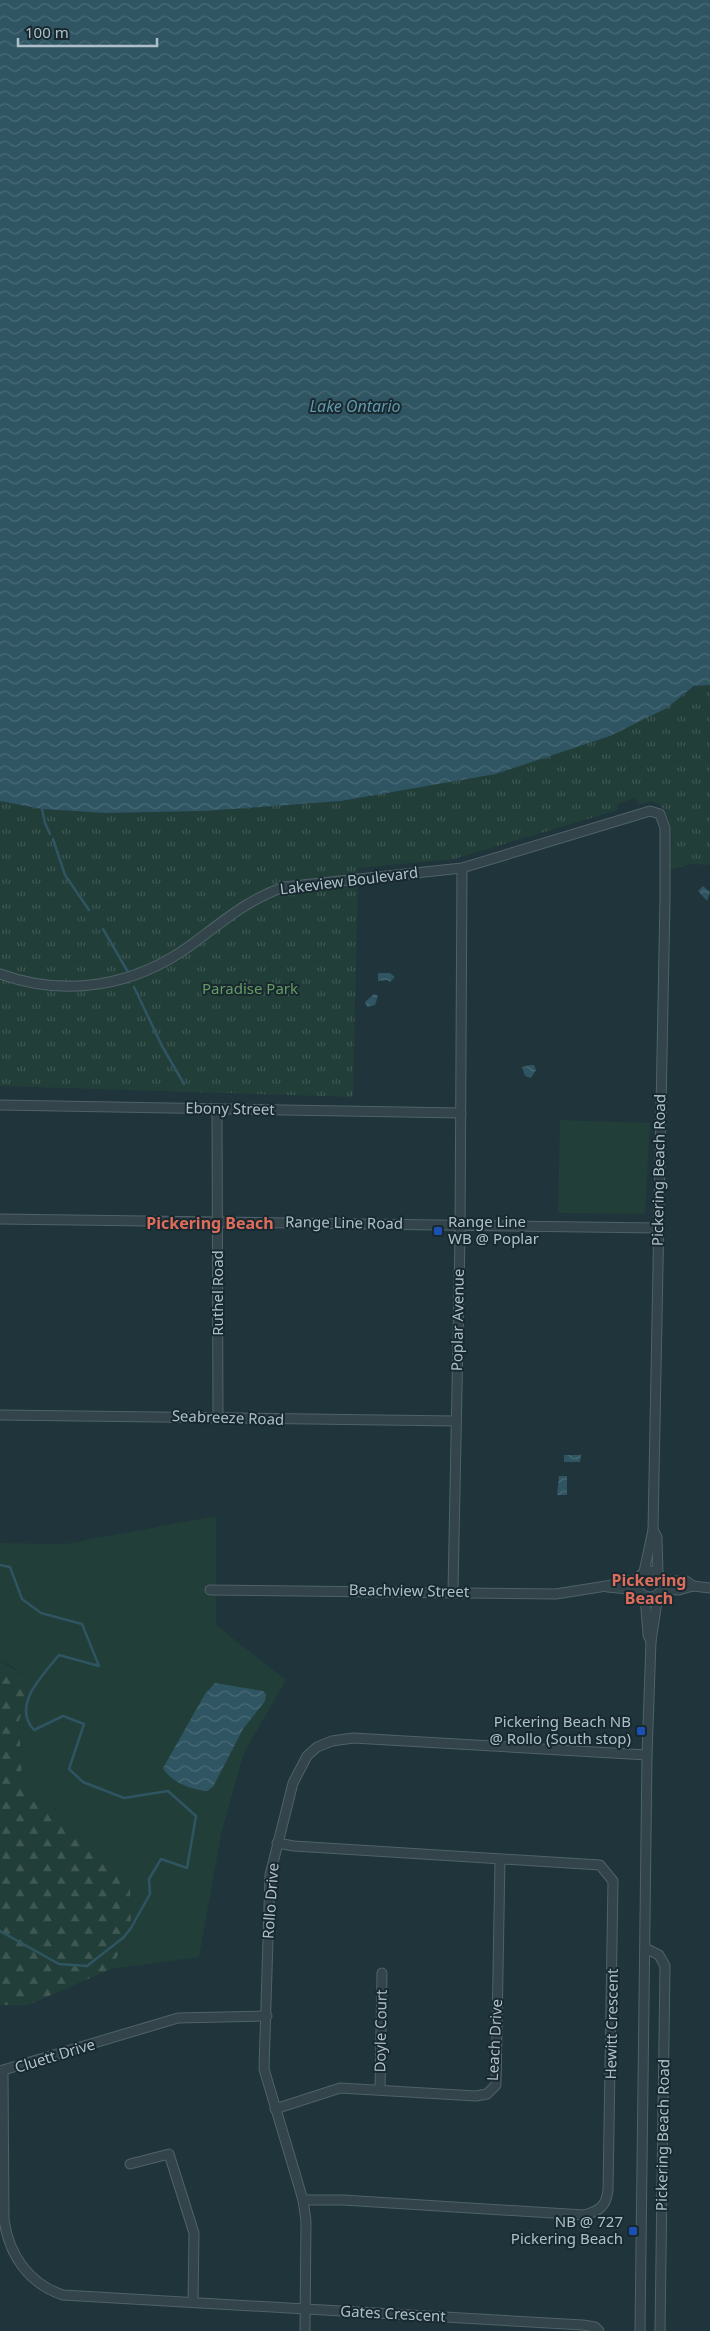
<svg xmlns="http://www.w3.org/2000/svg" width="710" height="2331" font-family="'Noto Sans',sans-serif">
  <defs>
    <pattern id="forest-firs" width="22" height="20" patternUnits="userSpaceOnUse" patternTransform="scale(1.25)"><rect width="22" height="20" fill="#223e38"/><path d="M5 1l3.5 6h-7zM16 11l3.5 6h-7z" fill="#3f5853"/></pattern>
    <pattern id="park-tufts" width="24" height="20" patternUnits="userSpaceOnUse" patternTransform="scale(1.25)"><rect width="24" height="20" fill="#223e38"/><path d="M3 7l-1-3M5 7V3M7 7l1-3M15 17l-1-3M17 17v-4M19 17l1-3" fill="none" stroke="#3f5853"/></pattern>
    <pattern id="water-waves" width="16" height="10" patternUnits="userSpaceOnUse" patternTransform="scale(1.25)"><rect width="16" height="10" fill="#2f5462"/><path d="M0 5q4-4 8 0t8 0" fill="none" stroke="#4a6b77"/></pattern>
  </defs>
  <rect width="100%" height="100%" fill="#1f343b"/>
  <!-- grass -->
  <g fill="#223e38">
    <path d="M560 1120 650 1123 645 1214 558 1213Z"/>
    <path d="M216 1516V1625L286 1680 244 1753 222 1830 199 1957 111 1969 131 1928 130 1883 113 1861 68 1818 35 1797 22 1779 19 1721 27 1695 26 1677 10 1665 0 1661V1543L65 1544Z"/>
  </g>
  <!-- forest -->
  <path fill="url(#forest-firs)" d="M0 1661 26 1677 27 1695 19 1721 22 1779 35 1797 68 1818 113 1861 130 1883 131 1928 111 1969 28 2005H0Z"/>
  <!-- park -->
  <path fill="url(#park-tufts)" d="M710 682V865L690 864 670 870C670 847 679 811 652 801L639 805 635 798 617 804 618 810 454 859 358 868 353 1097 0 1086V801L42 809 105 813 205 811 341 801 496 774 610 736 667 708 695 686Z"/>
  <!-- water -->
  <g fill="url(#water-waves)">
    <path d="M0 0H710V685L694 686 667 708 610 736 496 774 341 801 205 811 105 813 42 809 0 801Z"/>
    <path d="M703 886 710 892 707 901 698 891Z"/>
    <path d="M378 973H390L395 977 390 982 387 980 378 981Z"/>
    <path d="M374 994 378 996 375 1005 367 1007 365 1002Z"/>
    <path d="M531 1065H534L536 1070 531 1078 525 1076 522 1067Z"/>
    <path d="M564 1455H581L580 1462H564Z"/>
    <path d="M559 1476H567V1495H557Z"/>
    <path d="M215 1683 263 1691 266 1694 265 1701 243 1729 213 1787 207 1791C192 1790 170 1782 163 1768L205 1694Z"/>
  </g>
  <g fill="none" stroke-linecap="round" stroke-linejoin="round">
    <!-- stream -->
    <g stroke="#2f5462" stroke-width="2.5">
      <path d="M42 809 45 823 50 834"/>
      <path d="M53 839 65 875 89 910"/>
      <path d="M103 929 128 972"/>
      <path d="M134 987 162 1046 184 1084"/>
      <path d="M0 1565 10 1567 22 1599 41 1613 82 1624 99 1666 59 1655C43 1675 11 1705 34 1730L63 1716 84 1724 69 1769 83 1782 124 1798 168 1791 196 1816 187 1868 161 1859 149 1879 150 1894 131 1928 124 1937 87 1966 59 1964 0 1931"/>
    </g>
    <!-- minor casing -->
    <g stroke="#506269" stroke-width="11">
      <g id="minor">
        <path d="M0 974C66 998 135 986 191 945 221 923 248 899 284 887L462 868 650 811 660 814 665 828V898L653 1530 644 1572"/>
        <path d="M0 1105 461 1113"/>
        <path d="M217 1109 218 1417"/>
        <path d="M0 1219 658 1228"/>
        <path d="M0 1415 456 1421"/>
        <path d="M653 1530 657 1537 658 1573"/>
        <circle cx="650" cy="1584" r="13"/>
        <path d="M663 1581H686L693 1586 710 1588"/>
        <path d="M607 1587 638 1590"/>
        <path d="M663 1589 679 1590 693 1586"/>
        <path d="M210 1590 556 1594 606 1586 638 1579"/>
        <path d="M453 1591 460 1237 462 868"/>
        <path d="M645 1596 648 1635 651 1641"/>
        <path d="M277 1843 294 1846 600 1865 613 1881 608 2190C606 2206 600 2211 584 2215L343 2200H303"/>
        <path d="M647 1949 659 1955 665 1966 660 2331"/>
        <path d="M0 2071 178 2018 267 2016"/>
        <path d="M3 2071 4 2220C9 2255 29 2284 63 2295L583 2325 595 2327 599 2331"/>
        <path d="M380 2089 382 1973"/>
        <path d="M275 2109 340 2088 476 2096 487 2094 496 2085 500 1859"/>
        <path d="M130 2164 169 2154 194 2233 193 2302"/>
        <path d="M305 2331 306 2221 303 2200 264 2069 270 1875 293 1783 307 1756 317 1747 332 1741 353 1738 647 1755"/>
        <path d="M640 2331 647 1755 651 1641 658 1595"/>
      </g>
    </g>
    <!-- minor -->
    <use href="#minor" stroke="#33444b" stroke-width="9"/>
  </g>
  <!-- markers -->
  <g fill="#1a4fb4" stroke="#182930" stroke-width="2">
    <rect x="433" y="1226" width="10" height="10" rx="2.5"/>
    <rect x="636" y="1726" width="10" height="10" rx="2.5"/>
    <rect x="628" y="2226" width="10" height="10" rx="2.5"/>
  </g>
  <g text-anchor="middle" stroke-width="4" stroke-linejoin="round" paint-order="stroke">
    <!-- street labels -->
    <g font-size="15" fill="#adc0c8" stroke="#182930">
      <text transform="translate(349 881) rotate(-7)" y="5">Lakeview Boulevard</text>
      <text transform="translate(230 1109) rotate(1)" y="5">Ebony Street</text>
      <text transform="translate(659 1170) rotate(-89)" y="5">Pickering Beach Road</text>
      <text transform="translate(344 1223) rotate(1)" y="5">Range Line Road</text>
      <text transform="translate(218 1293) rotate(-90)" y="5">Ruthel Road</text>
      <text transform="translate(458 1320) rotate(-89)" y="5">Poplar Avenue</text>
      <text transform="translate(228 1418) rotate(2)" y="5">Seabreeze Road</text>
      <text transform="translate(409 1591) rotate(1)" y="5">Beachview Street</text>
      <text transform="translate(271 1901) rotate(-86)" y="5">Rollo Drive</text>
      <text transform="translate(612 2024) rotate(-89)" y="5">Hewitt Crescent</text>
      <text transform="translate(381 2031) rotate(-89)" y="5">Doyle Court</text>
      <text transform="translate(495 2040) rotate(-87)" y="5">Leach Drive</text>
      <text transform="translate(55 2056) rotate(-17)" y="5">Cluett Drive</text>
      <text transform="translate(663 2135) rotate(-89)" y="5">Pickering Beach Road</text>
      <text transform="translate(393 2314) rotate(3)" y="5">Gates Crescent</text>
    </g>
    <!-- park labels -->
    <g font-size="15" fill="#679b62" stroke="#182930">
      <text x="250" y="994">Paradise Park</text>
    </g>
    <!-- poi labels -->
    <g font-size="15" fill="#adc0c8" stroke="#182930" text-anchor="end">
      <text x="448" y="1227" text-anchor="start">Range Line<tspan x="448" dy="17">WB @ Poplar</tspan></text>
      <text x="631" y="1727">Pickering Beach NB<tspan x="631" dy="17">@ Rollo (South stop)</tspan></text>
      <text x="623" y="2227">NB @ 727<tspan x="623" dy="17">Pickering Beach</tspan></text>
    </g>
    <!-- water labels -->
    <g font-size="16" font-style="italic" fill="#6397ab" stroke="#182930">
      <text x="355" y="412">Lake Ontario</text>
    </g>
    <!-- neighbourhood labels -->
    <g font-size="16" font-weight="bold" fill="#e06c5b" stroke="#182930">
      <text x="210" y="1229">Pickering Beach</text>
      <text x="649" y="1586">Pickering<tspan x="649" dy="18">Beach</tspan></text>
    </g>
  </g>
  <!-- scale -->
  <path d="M18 38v8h139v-8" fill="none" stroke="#adc0c8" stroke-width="2.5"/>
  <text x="25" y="38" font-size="15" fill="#adc0c8" stroke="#182930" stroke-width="4" paint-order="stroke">100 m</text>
</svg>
